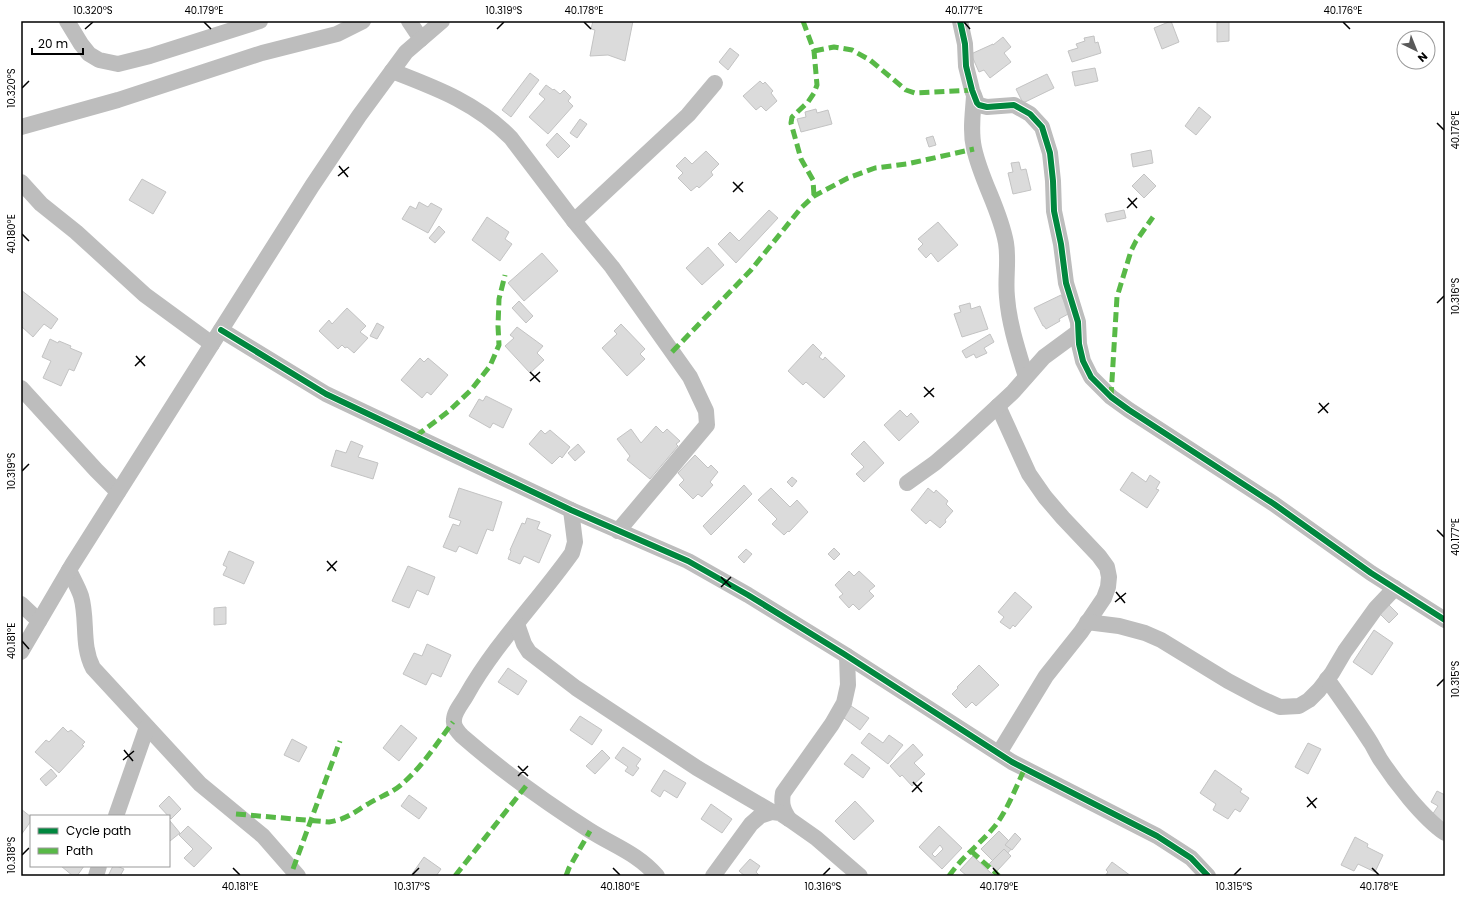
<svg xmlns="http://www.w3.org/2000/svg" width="1466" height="897" font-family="Poppins,sans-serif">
  <rect width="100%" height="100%" fill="#fff"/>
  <!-- building -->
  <g fill="#dbdbdb" stroke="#c3c3c3" fill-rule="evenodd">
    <path d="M593 21H633L625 61 608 55 590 56 595 30 591 29Z"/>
    <path d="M1171 21 1179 42 1162 49 1154 28Z"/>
    <path d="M1217 21H1229V41L1217 42Z"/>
    <path d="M1094 36 1095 43 1098 42 1101 53 1072 62 1068 51 1078 48 1076 44 1085 41 1084 38Z"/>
    <path d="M1003 37 1011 47 1004 53 1011 62 990 78 984 70 979 72 971 54 993 44V45Z"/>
    <path d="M730 48 739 55 728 70 719 62Z"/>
    <path d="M1095 68 1098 81 1075 86 1072 72Z"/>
    <path d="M530 73 539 80 511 117 502 110Z"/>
    <path d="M1047 74 1054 88 1023 103 1016 89Z"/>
    <path d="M760 81 763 84 765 82 773 91 771 93 777 101 766 111 761 106 756 110 743 96Z"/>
    <path d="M546 85 553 90 554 89 560 94 564 90 571 97 568 101 573 106 548 134 529 117 545 99 539 94Z"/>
    <path d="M1199 107 1211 117 1196 135 1185 126Z"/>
    <path d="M816 109 817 113 828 110 832 124 801 132 797 119 806 117 805 112Z"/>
    <path d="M580 119 587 124 577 138 570 133Z"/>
    <path d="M557 133 570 146 558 158 546 145Z"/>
    <path d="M933 136 936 145 929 147 926 138Z"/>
    <path d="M1151 150 1153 163 1133 167 1131 154Z"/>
    <path d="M706 151 719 164 711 172 713 175 699 188 697 186 691 191 678 178 683 173 676 166 685 157 692 164Z"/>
    <path d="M1019 162 1021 170 1026 169 1031 190 1013 194 1008 173 1013 172 1011 163Z"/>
    <path d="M1144 174 1156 186 1144 198 1132 186Z"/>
    <path d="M142 179 166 192 153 214 129 200Z"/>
    <path d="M419 202 428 207 431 203 442 209 428 233 402 219 410 206 416 209Z"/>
    <path d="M769 210 778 218 736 263 718 244 730 232 739 241Z"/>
    <path d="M1124 210 1126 218 1107 222 1105 214Z"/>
    <path d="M487 217 509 232 505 239 512 244 500 261 472 240Z"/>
    <path d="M938 222 958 245 938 262 931 253 926 258 918 249 923 244 918 239Z"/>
    <path d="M439 226 445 232 435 243 429 238Z"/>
    <path d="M708 247 724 265 702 285 686 268Z"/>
    <path d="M542 253 558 271 524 301 508 283Z"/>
    <path d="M21 290 58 319 51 329 44 324 33 337 21 326Z"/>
    <path d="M1061 295 1070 313 1059 319 1060 321 1046 329 1044 326H1043L1034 308Z"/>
    <path d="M519 301 533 316 526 323 512 308Z"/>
    <path d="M970 303 971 309 980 306 988 329 962 337 954 314 961 312 959 306Z"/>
    <path d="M347 308 366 326 360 332 368 338 354 353 347 347 345 348 342 345 338 349 319 331 329 320 332 324Z"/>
    <path d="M377 323 384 327 377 339 370 336Z"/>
    <path d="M621 324 645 349 640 354 645 359 627 376 602 348 617 334 614 331Z"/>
    <path d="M517 327 543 346 537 353 544 360 530 373 505 346 514 338 510 335Z"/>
    <path d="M990 334 994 342 984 348 987 353 976 358 974 354 966 358 962 351Z"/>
    <path d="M50 339 58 343 59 341 71 346 70 348 82 353 74 371 69 369 61 386 43 378 51 361 42 357Z"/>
    <path d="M813 344 822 353 819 357 823 360 825 357 845 376 824 398 806 382 803 385 788 371Z"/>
    <path d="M420 358 424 362 428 358 448 375 431 395 427 392 422 398 401 380Z"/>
    <path d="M486 396 512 409 503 428 493 423 490 428 469 416 479 399 483 401Z"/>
    <path d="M900 410 907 417 911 413 919 422 899 441 884 425Z"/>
    <path d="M656 426 663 433 667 429 680 441 676 444 678 446 650 479 627 460 630 456 617 439 631 429 641 443Z"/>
    <path d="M541 430 545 434 550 430 570 447 562 458 560 456 552 464 529 444Z"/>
    <path d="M351 441 363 446 358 457 378 463 373 479 331 466 336 450 346 453Z"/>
    <path d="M864 441 884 463 864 482 856 474 864 467 851 454Z"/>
    <path d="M578 444 585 452 575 461 568 453Z"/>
    <path d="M695 455 708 468 711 465 718 472 710 482 713 485 702 497 698 494 693 499 679 485 684 480 678 473Z"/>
    <path d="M1132 472 1146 482 1150 475 1160 482 1156 489 1159 490 1147 508 1120 490Z"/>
    <path d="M792 477 797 481 792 487 787 482Z"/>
    <path d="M744 485 752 494 711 535 703 526Z"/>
    <path d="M459 488 502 502 493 531 487 529 477 554 459 546 456 552 443 547 453 524 459 526 461 521 449 517Z"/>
    <path d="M771 488 790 507 797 500 808 512 789 532 788 531 784 535 772 524 777 519 758 500Z"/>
    <path d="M928 488 934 493 936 490 948 501 946 504 953 511 945 520 946 522 940 528 930 520 926 524 911 510Z"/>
    <path d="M527 518 540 522 537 529 551 535 539 563 524 556 520 564 508 559 511 551 510 550 522 523 525 524Z"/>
    <path d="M834 548 840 554 834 560 828 554Z"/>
    <path d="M746 549 752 554 744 563 738 557Z"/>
    <path d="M229 551 254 562 244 584 223 575 227 567 223 565Z"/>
    <path d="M408 566 435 577 428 595 417 590 409 608 392 601Z"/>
    <path d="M849 571 854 576 859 571 875 586 869 591 874 596 859 610 853 604 849 608 839 597 843 594 835 585Z"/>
    <path d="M1015 592 1032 607 1015 627 1013 625 1010 629 1000 622 1004 617 998 612Z"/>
    <path d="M1389 605 1398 614 1389 623 1380 614Z"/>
    <path d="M226 607V624L214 625V608Z"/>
    <path d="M1374 630 1393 643 1372 675 1353 662Z"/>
    <path d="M427 644 451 655 441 677 432 673 426 685 403 674 414 653 422 656Z"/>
    <path d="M979 665 999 685 976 706 972 702 966 708 952 694 958 688 957 687Z"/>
    <path d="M508 668 527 681 518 695 498 682Z"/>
    <path d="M848 704 869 718 860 730 840 715Z"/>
    <path d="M580 716 602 730 592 745 570 730Z"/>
    <path d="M401 725 417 738 399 761 383 748Z"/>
    <path d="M63 727 68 732 71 730 85 742 82 745 84 746 59 773 35 752 46 740 49 742Z"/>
    <path d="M869 733 883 743 889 735 903 745 888 764 861 743Z"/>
    <path d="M292 739 307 747 299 762 284 755Z"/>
    <path d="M1308 743 1321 749 1308 774 1295 767Z"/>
    <path d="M913 744 923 755 914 763 925 774 912 786 902 775 900 777 890 766Z"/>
    <path d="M623 747 641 759 636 766 639 768 633 776 625 771 628 767 615 758Z"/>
    <path d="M602 750 610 758 595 774 586 766Z"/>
    <path d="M852 754 870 768 863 778 844 764Z"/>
    <path d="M51 769 57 776 46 786 40 779Z"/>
    <path d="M664 770 686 783 677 798 664 790 660 797 651 791Z"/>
    <path d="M1215 770 1242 789 1240 792 1249 798 1240 812 1235 809 1228 819 1213 810 1216 804 1200 793Z"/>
    <path d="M1437 791 1445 795V824L1432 815 1438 806 1431 802Z"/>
    <path d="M409 795 427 808 419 819 401 806Z"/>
    <path d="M169 796 181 809 171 819 159 806Z"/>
    <path d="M855 801 874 821 854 840 835 821Z"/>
    <path d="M711 804 732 819 722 833 701 819Z"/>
    <path d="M21 809 31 817V821L21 835Z"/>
    <path d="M170 821 180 833 170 841 169 839Z"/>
    <path d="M188 826 212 848 194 867 184 858 193 849 179 835Z"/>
    <path d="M939 826 962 848 942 869 919 847ZM940 845 943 849 935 857 932 854Z"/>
    <path d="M999 831 1014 846 997 865 981 849Z"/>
    <path d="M1015 833 1021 839 1012 850 1005 845Z"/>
    <path d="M1355 837 1368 844 1367 847 1383 855 1375 872 1358 864 1354 871 1341 865Z"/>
    <path d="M1004 849 1011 856 997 871 989 864Z"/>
    <path d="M973 856 994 876H967L960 870Z"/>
    <path d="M424 857 441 869 436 876H415L412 874Z"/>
    <path d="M750 859 760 866 756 872 760 876H745L739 871Z"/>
    <path d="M1112 862 1131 876H1105L1108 872 1106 870Z"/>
    <path d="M61 866H84L77 876H73Z"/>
    <path d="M113 866H117L124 869 120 876H108Z"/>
  </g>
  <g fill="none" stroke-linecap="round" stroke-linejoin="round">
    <!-- minor -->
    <g stroke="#bdbdbd" stroke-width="16">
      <path d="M67 21 81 44 89 54 99 60 118 64 150 56 260 21"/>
      <path d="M409 21 421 39"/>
      <path d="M960 21 965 44 966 66 972 90 977 103 979 105 987 107 1014 105 1030 114 1042 127 1050 153 1053 181 1054 211 1061 244 1066 283 1078 322 1079 344 1083 361 1091 377 1111 397 1129 410 1274 504 1371 573 1445 620"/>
      <path d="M392 71C436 88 477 103 511 138L574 221 612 267 690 377 706 411 707 425 618 531"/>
      <path d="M974 96C973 113 970 131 974 148 981 181 1000 209 1006 243 1009 261 1005 279 1007 297 1009 324 1018 351 1026 377"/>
      <path d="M21 127 118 100 262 53 337 34 363 21"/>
      <path d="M21 182 41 204 76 232 145 295 212 344"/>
      <path d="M574 221 688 115 715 83"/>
      <path d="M221 330 326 394 571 510 688 561 748 595 844 654 1012 762 1157 836 1191 858 1208 876"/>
      <path d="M21 388 96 470 118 492"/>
      <path d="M998 406 1029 474 1045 497 1063 518 1099 556 1107 567 1109 577 1108 587 1104 598 1081 632 1046 676 999 753"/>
      <path d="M907 483 935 463 957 444 1013 392 1044 357 1078 332"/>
      <path d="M571 510 575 542 572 553C538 601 495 644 466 696 462 703 454 712 454 720 453 727 458 732 462 736 501 770 545 802 589 830 614 846 637 853 657 876"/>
      <path d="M69 570C73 579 78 587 81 596 88 620 81 645 93 668L200 784 263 836 298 876"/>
      <path d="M21 604 39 621"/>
      <path d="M1087 622 1119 626 1145 633 1161 640 1228 681 1260 698 1280 707 1299 706 1309 700 1319 690 1332 673 1345 651 1376 608 1395 588"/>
      <path d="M517 624 524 644 529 652 576 688 697 768 772 812"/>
      <path d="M21 652 72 565 312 186 359 116 406 52 442 21"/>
      <path d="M1327 679C1342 700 1357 721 1371 743 1374 748 1377 754 1380 759 1395 782 1423 818 1445 833"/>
      <path d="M116 816 147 727"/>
      <path d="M789 819C783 810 781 804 783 793L832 724 844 703 848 685 847 656"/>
      <path d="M96 876 99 866"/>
      <path d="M713 876 751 824 760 816 772 812 780 813 789 819 816 838 860 876"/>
    </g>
    <!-- quiet -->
    <g stroke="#58b947" stroke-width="5" stroke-dasharray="10 5" stroke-linecap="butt">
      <path d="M803 21 814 51 817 85 814 93 808 102 792 117 791 123 801 159 813 180 814 196"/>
      <path d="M814 51 834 47 852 50 870 60 906 90 915 93 972 90"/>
      <path d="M672 352 751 270 801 208 814 196 848 178 875 168 907 164 974 149"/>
      <path d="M1111 397 1117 297 1131 251 1136 241 1153 217"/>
      <path d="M416 436 449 411 471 390 490 366 499 345 498 326 499 299 505 275"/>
      <path d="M236 814 329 822C347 819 353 813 368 804 379 797 392 793 402 784 422 767 437 743 453 722"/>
      <path d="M971 851 999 876"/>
      <path d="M293 869 340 741"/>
      <path d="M455 876 526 786"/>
      <path d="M566 876 569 868 590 831"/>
      <path d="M949 876C962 857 980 844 995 826 1008 809 1016 787 1025 768"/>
    </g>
    <!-- cycleway casing -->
    <g stroke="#fff" stroke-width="8">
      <g id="cycleway">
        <path d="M960 21 965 44 966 66 972 90 977 103 979 105 987 107 1014 105 1030 114 1042 127 1050 153 1053 181 1054 211 1061 244 1066 283 1078 322 1079 344 1083 361 1091 377 1111 397 1129 410 1274 504 1371 573 1445 620"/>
        <path d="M221 330 326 394 571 510 688 561 748 595 844 654 1012 762 1157 836 1191 858 1208 876"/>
      </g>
    </g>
    <!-- cycleway -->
    <use href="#cycleway" stroke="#00873e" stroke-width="6"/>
  </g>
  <!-- ticks -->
  <path fill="none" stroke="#000" stroke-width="1.5" d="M204 22 211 29M584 22 591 29M964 22 970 29M1343 22 1350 29M85 29 93 22M497 29 504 22M22 88 29 81M1437 123 1444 130M339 166 348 177M338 176 349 167M733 182 743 192M733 192 743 182M1128 198 1137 208M1127 208 1137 198M22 234 29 241M1437 303 1444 296M136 356 145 366M135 366 145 356M530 372 540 382M530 381 540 372M924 387 934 397M924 397 934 388M1319 403 1328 413M1318 413 1329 403M22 471 29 464M1437 530 1444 537M327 561 336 571M327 571 337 561M721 577 731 587M721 587 731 577M1116 592 1125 603M1115 602 1126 593M22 641 29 649M1437 686 1444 679M124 750 133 761M123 760 134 751M518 766 528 776M518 776 528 766M913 782 922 792M912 792 922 782M1307 797 1316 808M1307 807 1317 798M22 855 29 848M233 868 240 875M613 868 620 875M993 868 999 875M1372 868 1379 875M412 875 419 868M823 875 830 868M1234 875 1241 868"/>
  <!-- border -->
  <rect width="1466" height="897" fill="none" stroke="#ffffff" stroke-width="44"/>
  <!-- legend -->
  <rect x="30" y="815" width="140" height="52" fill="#ffffff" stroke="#999999"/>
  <rect x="38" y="828" width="20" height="6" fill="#00873e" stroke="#999999"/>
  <text x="66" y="835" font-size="12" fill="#000000">Cycle path</text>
  <rect x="38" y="848" width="20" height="6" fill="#58b947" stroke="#999999"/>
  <text x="66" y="855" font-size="12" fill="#000000">Path</text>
  <!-- north arrow -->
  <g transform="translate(1416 50) rotate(137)"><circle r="19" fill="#ffffff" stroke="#999999"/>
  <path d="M0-3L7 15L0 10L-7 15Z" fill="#595959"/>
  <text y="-6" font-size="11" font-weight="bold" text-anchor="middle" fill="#000000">N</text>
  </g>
  <!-- scale -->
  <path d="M32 48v6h51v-6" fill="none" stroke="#000000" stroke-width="2"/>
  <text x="38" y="48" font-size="12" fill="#000000" stroke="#ffffff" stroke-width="3" paint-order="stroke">20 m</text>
  <rect x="22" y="22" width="1422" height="853" fill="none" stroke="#000" stroke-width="1.5"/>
  <g font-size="10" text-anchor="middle" fill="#000">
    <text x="93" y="14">10.320°S</text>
    <text x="204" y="14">40.179°E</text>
    <text x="504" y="14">10.319°S</text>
    <text x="584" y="14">40.178°E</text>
    <text x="964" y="14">40.177°E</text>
    <text x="1343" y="14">40.176°E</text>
    <text transform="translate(11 88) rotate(-90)" y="4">10.320°S</text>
    <text transform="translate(1455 130) rotate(-90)" y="4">40.176°E</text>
    <text transform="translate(11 234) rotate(-90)" y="4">40.180°E</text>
    <text transform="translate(1455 296) rotate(-90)" y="4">10.316°S</text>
    <text transform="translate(11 471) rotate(-90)" y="4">10.319°S</text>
    <text transform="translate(1455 537) rotate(-90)" y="4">40.177°E</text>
    <text transform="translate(11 641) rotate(-90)" y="4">40.181°E</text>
    <text transform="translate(1455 679) rotate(-90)" y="4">10.315°S</text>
    <text transform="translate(11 855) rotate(-90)" y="4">10.318°S</text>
    <text x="240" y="890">40.181°E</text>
    <text x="412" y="890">10.317°S</text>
    <text x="620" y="890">40.180°E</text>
    <text x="823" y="890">10.316°S</text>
    <text x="999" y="890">40.179°E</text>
    <text x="1234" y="890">10.315°S</text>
    <text x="1379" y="890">40.178°E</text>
  </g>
</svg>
